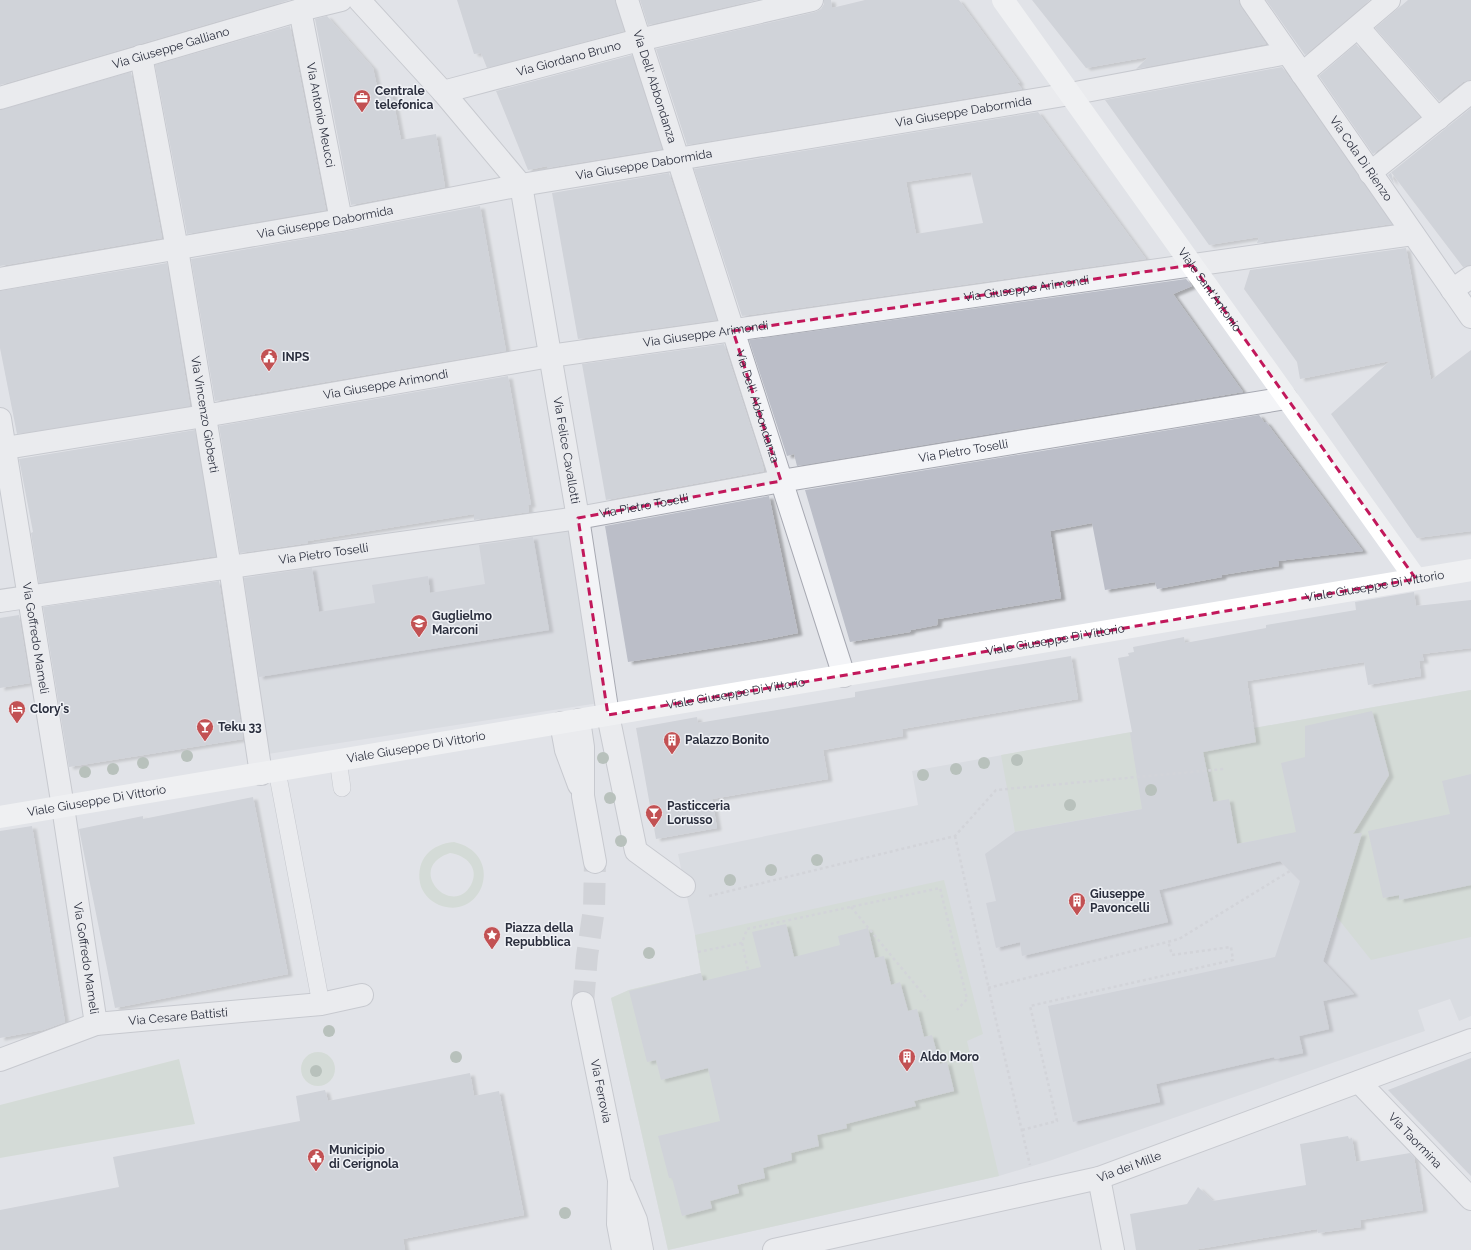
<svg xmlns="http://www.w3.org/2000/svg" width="1471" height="1250" font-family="Raleway,sans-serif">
  <defs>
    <filter id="shadow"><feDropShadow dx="4.5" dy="2.5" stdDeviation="1" flood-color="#0004"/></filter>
  </defs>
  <rect width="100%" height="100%" fill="#e1e3e8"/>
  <!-- built -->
  <g fill="#cfd2da">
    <path d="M571 526 599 703 268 754 240 572Z"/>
    <path d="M1471 690V1016L1459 1021 1450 999 1418 1010 1425 1031 1049 1161 999 1176 668 1250 611 998 629 990 701 973 695 935 678 854 918 805 912 771 1251 711 1254 728Z"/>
  </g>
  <!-- green -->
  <g fill="#c4d1c3" fill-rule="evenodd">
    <path d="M1471 690V937L1371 960 1273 837 1237 844 1229 800 1213 802 1212 796 1015 832 1001 755 1251 711 1254 728Z"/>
    <path d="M454 842C506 854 483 922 439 905 430 901 422 893 420 883 416 859 431 844 454 842ZM450 853C466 855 480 868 471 885 452 919 404 868 450 853Z"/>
    <path d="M944 880 983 1034 967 1041 999 1176 668 1250 611 998 629 990 701 973 695 935Z"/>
    <circle cx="318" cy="1069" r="17"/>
    <path d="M179 1059 195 1124 0 1158V1105Z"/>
  </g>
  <!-- building -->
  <g fill="#bbbec8" fill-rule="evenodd" filter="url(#shadow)">
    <path d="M0 0H290L0 85Z"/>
    <path d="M457 0H615L624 31 487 68 481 53 474 54Z"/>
    <path d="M640 0H757L648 25Z"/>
    <path d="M824 0H831L832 8 865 0H959L1020 83H1017L1022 89 687 145 656 49 815 12 821 9 824 4Z"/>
    <path d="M1032 0H1239L1241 7 1266 44 1136 69 1148 57 1086 68Z"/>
    <path d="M1266 0H1370L1305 55Z"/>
    <path d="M1408 0H1471V80L1463 82 1439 101 1375 28Z"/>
    <path d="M327 16 373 68 378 91 391 89 401 140 436 134 445 187 351 205 315 19Z"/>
    <path d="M290 26 326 210 187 234 155 65Z"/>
    <path d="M1356 44 1420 117 1373 154 1319 76Z"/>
    <path d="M632 55 662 149 547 168V166L528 170 496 91Z"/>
    <path d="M1282 67 1392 224 1257 243 1259 237 1209 245 1105 100Z"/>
    <path d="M131 72 162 238 0 266V110Z"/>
    <path d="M1471 108V265L1463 267 1391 172 1394 184 1388 175Z"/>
    <path d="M1038 112 1146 259 742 316 694 169ZM971 172 983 223 916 234 906 182Z"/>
    <path d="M669 173 717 320 578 339 552 193Z"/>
    <path d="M480 206 506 351 215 401 191 259 343 232Z"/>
    <path d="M1406 248 1431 380 1471 350V531L1417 538 1331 414 1390 361 1300 379 1297 362 1244 289 1250 270Z"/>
    <path d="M167 263 190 406 17 434 0 348V291Z"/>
    <path d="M1186 279 1192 286 1173 294 1243 392 797 466 794 454 787 456 749 340Z"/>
    <path d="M724 344 762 462 764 471 606 500 582 364Z"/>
    <path d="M508 376 531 505H528L529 512 474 520V514L308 541V543L240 553 219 426Z"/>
    <path d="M1259 415 1264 422H1266L1363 551 1278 561 1279 566 1222 575V577L1157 589 1155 582 1105 590 1092 523 1050 531 1061 598 938 619 937 625 911 630 910 632 850 642 805 490Z"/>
    <path d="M195 430 216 556 39 583 31 533 33 532 19 459Z"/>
    <path d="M769 496 798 633 768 639 628 662 605 526Z"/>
    <path d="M533 537 549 630 259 677 244 578 312 568 319 612 375 603 372 585 428 576 430 593 485 584 479 545Z"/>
    <path d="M219 581 243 739 69 767 43 607Z"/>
    <path d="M1414 592 1416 606 1471 600V648L1422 654 1424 661H1419L1421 676 1368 685 1364 662 1247 681 1256 742 1203 752 1213 802 1229 799 1237 844 1296 832 1281 763 1305 757V726L1372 711 1389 775 1353 834 1362 833 1323 961 1354 994 1323 1001 1329 1029 1299 1036 1303 1053 1275 1059 1274 1057 1156 1084 1160 1102 1073 1122 1048 1006 1275 957 1300 881 1280 861 1159 890 1168 922 1022 956 1020 942 996 948 986 903 996 901 985 854 1015 832 1142 809 1130 733 1132 732 1118 658 1129 656 1128 653 1134 652 1133 647 1184 637 1185 643 1266 628V625L1356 610 1355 602Z"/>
    <path d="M19 615 30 683 0 688V618Z"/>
    <path d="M1071 656 1078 699 902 729 903 736 823 750 828 779 712 799 717 828 656 839 636 728 697 717 698 723 855 697V692Z"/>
    <path d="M1471 774V885L1399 900V895L1383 898 1368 831 1450 814 1442 781Z"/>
    <path d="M253 797 288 974 115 1008 79 829 143 816V819Z"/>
    <path d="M32 826 65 1022 43 1030 0 1038V831Z"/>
    <path d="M786 924 794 957 840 945 838 936 868 928 875 958 884 956 891 985 900 982 908 1011 917 1009 924 1037 932 1035 940 1064 947 1062 954 1091 914 1101 916 1106 846 1124 847 1128 817 1135 819 1146 791 1153 792 1160 763 1168 765 1178 737 1185 739 1193 710 1201 712 1208 682 1216 672 1178H669L658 1136 720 1121 708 1068 661 1080 656 1060 647 1062 629 991 701 973 703 981 761 967 752 932Z"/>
    <path d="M1471 1058V1176L1388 1090Z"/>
    <path d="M470 1073 474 1096 499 1091 524 1215 403 1239 405 1250H0V1210L119 1187 113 1157 300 1121 296 1096 325 1090 328 1101Z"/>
    <path d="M1348 1136 1349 1139 1352 1138 1356 1162 1410 1153 1414 1157 1423 1210 1360 1220 1361 1227 1318 1233 1317 1229 1193 1250H1136L1130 1214 1187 1204 1198 1187 1213 1201 1306 1185 1300 1144Z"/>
  </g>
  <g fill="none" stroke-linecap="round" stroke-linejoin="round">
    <!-- street-tunnel -->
    <path stroke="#bdbfc6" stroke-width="22" stroke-dasharray="22 11" stroke-linecap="butt" d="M583 1003 587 956 594 909 595 862"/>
    <!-- lane casing -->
    <g stroke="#a7a9b2" stroke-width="18">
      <g id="lane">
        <path d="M338 760 342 788"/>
        <path d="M277 771 321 1004"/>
      </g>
    </g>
    <!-- street casing -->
    <g stroke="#a7a9b2" stroke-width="24">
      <g id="street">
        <path id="s1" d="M359 0 443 92 521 185 578 518 608 715 636 851 684 886"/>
        <path id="s2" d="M627 0 844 676"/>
        <path id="s3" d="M1251 0 1471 317"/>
        <path id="s4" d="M300 10 341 220"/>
        <path d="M1358 27 1438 119"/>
        <path id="s5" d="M141 56 177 249 230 567 261 774"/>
        <path d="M1302 74 1389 0"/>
        <path id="s6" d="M443 92 639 40 812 0"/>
        <path id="s7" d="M0 98 300 10 341 0"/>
        <path d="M1370 173 1471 92"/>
        <path id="s8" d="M0 279 341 220 521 185 1070 94 1287 53"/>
        <path d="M1452 290 1471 277"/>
        <path id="s9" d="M0 419 63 807 96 1024"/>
        <path id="s10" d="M0 449 204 416 550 356 1413 234"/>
        <path id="s11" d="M0 601 230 567 578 518 781 481 1286 398"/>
        <path d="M579 720 583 747V796L595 862"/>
        <path d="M561 723 566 750 579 785"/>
        <path id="s12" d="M583 1003 619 1180 618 1224 623 1250"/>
        <path id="s13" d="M0 1060 96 1024 321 1004 362 995"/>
        <path id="s14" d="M1359 1082 1471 1199"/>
        <path d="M1099 1178 1113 1250"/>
        <path d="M622 1187 636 1220 642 1250"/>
        <path id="s15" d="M774 1250 1099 1178 1471 1040"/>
      </g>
    </g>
    <!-- path -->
    <g stroke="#bfc1c7" stroke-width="2.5" stroke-dasharray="3 3" stroke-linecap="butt">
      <path d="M955 836 994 1012 1030 1165"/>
      <path d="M709 896 955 836 996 790 1224 769"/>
      <path d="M851 907 928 1000"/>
      <path d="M742 943 748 970"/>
      <path d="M698 952 742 943 747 929 940 888 967 999 957 1010"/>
      <path d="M988 988 1179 939 1290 871"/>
      <path d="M1022 1130 1057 1121 1030 1006 1233 960 1231 947 1172 955 1168 941"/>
    </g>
    <!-- lane -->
    <use href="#lane" stroke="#f3f4f7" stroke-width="17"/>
    <!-- street -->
    <use href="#street" stroke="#f3f4f7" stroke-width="22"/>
    <!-- secondary -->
    <g stroke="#fff" stroke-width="22">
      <path id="s16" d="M1003 0 1416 579"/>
      <path id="s17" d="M0 817 1471 570"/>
    </g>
  </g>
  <!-- trees -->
  <g fill="#869788">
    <circle cx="187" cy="756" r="6"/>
    <circle cx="603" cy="758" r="6"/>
    <circle cx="1017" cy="760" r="6"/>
    <circle cx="143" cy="763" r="6"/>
    <circle cx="984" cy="763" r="6"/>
    <circle cx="113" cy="769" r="6"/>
    <circle cx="956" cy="769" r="6"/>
    <circle cx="85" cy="772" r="6"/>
    <circle cx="923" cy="775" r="6"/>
    <circle cx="1151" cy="790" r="6"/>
    <circle cx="610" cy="798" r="6"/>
    <circle cx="1070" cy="805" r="6"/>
    <circle cx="621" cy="841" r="6"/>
    <circle cx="817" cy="860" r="6"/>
    <circle cx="771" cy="870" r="6"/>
    <circle cx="730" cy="880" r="6"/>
    <circle cx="649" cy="953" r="6"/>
    <circle cx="329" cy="1031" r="6"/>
    <circle cx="456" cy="1057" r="6"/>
    <circle cx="316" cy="1071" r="6"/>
    <circle cx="565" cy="1213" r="6"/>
  </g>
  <!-- marked area -->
  <path d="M0 0H1471V1250H0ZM1192 265 1416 579 608 715 578 518 781 481 733 331Z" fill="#e1e3e8" fill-opacity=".55" fill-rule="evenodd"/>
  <path fill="none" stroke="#c2185b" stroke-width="3" stroke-dasharray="8 5" stroke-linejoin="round" d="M1192 265 1416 579 608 715 578 518 781 481 733 331Z"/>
  <!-- icons -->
  <defs>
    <g id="office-pin" transform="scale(0.9)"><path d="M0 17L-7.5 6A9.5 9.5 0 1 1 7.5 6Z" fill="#c25153" stroke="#f0f2f6"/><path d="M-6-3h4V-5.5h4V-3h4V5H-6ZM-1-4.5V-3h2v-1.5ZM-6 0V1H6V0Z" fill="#fff"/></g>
    <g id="civic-pin" transform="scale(0.9)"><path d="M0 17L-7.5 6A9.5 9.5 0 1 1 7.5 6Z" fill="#c25153" stroke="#f0f2f6"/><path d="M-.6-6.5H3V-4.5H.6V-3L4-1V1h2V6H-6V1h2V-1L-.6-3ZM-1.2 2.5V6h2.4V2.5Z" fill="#fff"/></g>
    <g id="school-pin" transform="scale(0.9)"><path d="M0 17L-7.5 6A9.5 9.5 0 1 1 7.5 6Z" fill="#c25153" stroke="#f0f2f6"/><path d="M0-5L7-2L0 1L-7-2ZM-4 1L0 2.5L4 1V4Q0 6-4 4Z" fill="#fff"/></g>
    <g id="hotel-pin" transform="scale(0.9)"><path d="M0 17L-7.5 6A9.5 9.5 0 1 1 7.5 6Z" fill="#c25153" stroke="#f0f2f6"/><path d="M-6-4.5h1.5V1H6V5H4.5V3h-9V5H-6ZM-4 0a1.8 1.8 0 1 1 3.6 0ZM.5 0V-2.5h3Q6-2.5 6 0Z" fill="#fff"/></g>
    <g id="bar-pin" transform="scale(0.9)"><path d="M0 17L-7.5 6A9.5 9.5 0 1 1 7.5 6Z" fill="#c25153" stroke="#f0f2f6"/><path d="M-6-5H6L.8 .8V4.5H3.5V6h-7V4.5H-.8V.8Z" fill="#fff"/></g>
    <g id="building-pin" transform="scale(0.9)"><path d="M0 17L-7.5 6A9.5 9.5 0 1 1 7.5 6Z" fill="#c25153" stroke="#f0f2f6"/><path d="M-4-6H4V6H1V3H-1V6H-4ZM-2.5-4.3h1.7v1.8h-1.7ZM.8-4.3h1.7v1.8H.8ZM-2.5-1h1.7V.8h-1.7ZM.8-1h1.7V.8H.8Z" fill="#fff"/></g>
    <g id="sight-pin" transform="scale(0.9)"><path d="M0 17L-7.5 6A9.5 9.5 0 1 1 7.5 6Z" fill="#c25153" stroke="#f0f2f6"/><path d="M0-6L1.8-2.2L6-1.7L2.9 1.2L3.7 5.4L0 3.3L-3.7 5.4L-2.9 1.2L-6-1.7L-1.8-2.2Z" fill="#fff"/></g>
  </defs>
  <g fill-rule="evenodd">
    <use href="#office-pin" x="362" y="98"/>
    <use href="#civic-pin" x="269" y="357"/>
    <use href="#school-pin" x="419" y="623"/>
    <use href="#hotel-pin" x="17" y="709"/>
    <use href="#bar-pin" x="205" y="727"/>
    <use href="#building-pin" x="672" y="740"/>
    <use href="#bar-pin" x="654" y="813"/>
    <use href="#building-pin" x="1077" y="901"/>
    <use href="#sight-pin" x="492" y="935"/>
    <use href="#building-pin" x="907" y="1057"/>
    <use href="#civic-pin" x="316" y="1157"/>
  </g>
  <g text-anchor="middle" stroke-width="3" stroke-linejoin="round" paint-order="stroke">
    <!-- street labels -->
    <g font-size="12" fill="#2b2f3e" stroke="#f0f2f6">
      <text dy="4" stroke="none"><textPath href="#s7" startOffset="178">Via Giuseppe Galliano</textPath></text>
      <text dy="4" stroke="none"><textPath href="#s6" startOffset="130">Via Giordano Bruno</textPath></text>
      <text dy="4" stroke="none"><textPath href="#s2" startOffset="91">Via Dell' Abbondanza</textPath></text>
      <text dy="4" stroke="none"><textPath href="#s8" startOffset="978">Via Giuseppe Dabormida</textPath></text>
      <text dy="4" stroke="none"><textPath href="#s4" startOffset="107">Via Antonio Meucci</textPath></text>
      <text dy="4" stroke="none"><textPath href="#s3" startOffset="193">Via Cola Di Rienzo</textPath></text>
      <text dy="4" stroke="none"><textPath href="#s8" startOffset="654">Via Giuseppe Dabormida</textPath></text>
      <text dy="4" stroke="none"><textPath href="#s8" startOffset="330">Via Giuseppe Dabormida</textPath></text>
      <text dy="4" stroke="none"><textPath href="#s10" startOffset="1039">Via Giuseppe Arimondi</textPath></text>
      <text dy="4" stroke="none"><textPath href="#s16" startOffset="356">Viale Sant'Antonio</textPath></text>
      <text dy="4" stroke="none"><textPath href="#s10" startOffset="715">Via Giuseppe Arimondi</textPath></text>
      <text dy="4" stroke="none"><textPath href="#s10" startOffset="391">Via Giuseppe Arimondi</textPath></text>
      <text dy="4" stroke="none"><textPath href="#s2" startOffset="427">Via Dell' Abbondanza</textPath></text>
      <text dy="4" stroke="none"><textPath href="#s5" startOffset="364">Via Vincenzo Gioberti</textPath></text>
      <text dy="4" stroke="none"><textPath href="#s1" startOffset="515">Via Felice Cavallotti</textPath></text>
      <text dy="4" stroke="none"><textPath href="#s11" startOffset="975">Via Pietro Toselli</textPath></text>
      <text dy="4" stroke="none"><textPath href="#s11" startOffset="651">Via Pietro Toselli</textPath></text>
      <text dy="4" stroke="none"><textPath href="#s11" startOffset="327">Via Pietro Toselli</textPath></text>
      <text dy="4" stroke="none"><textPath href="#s17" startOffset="1394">Viale Giuseppe Di Vittorio</textPath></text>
      <text dy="4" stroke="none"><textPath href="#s9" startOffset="222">Via Goffredo Mameli</textPath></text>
      <text dy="4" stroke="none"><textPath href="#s17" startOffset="1070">Viale Giuseppe Di Vittorio</textPath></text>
      <text dy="4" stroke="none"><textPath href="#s17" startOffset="746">Viale Giuseppe Di Vittorio</textPath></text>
      <text dy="4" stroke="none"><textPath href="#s17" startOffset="422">Viale Giuseppe Di Vittorio</textPath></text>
      <text dy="4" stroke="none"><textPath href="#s17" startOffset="98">Viale Giuseppe Di Vittorio</textPath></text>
      <text dy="4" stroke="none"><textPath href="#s9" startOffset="546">Via Goffredo Mameli</textPath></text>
      <text dy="4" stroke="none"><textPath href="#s13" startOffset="185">Via Cesare Battisti</textPath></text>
      <text dy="4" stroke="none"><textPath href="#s12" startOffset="90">Via Ferrovia</textPath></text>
      <text dy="4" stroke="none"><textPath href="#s14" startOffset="81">Via Taormina</textPath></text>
      <text dy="4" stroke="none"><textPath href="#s15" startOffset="365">Via dei Mille</textPath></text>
    </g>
    <!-- poi labels -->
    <g font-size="12" font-weight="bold" fill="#2b2f3e" stroke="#f0f2f6" text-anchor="start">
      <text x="375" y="95">Centrale<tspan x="375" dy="14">telefonica</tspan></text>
      <text x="282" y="361">INPS</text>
      <text x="432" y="620">Guglielmo<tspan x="432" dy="14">Marconi</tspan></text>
      <text x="30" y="713">Clory's</text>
      <text x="218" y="731">Teku 33</text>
      <text x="685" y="744">Palazzo Bonito</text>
      <text x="667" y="810">Pasticceria<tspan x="667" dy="14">Lorusso</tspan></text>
      <text x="1090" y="898">Giuseppe<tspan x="1090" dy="14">Pavoncelli</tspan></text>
      <text x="505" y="932">Piazza della<tspan x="505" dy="14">Repubblica</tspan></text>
      <text x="920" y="1061">Aldo Moro</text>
      <text x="329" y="1154">Municipio<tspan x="329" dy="14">di Cerignola</tspan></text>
    </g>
  </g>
</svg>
